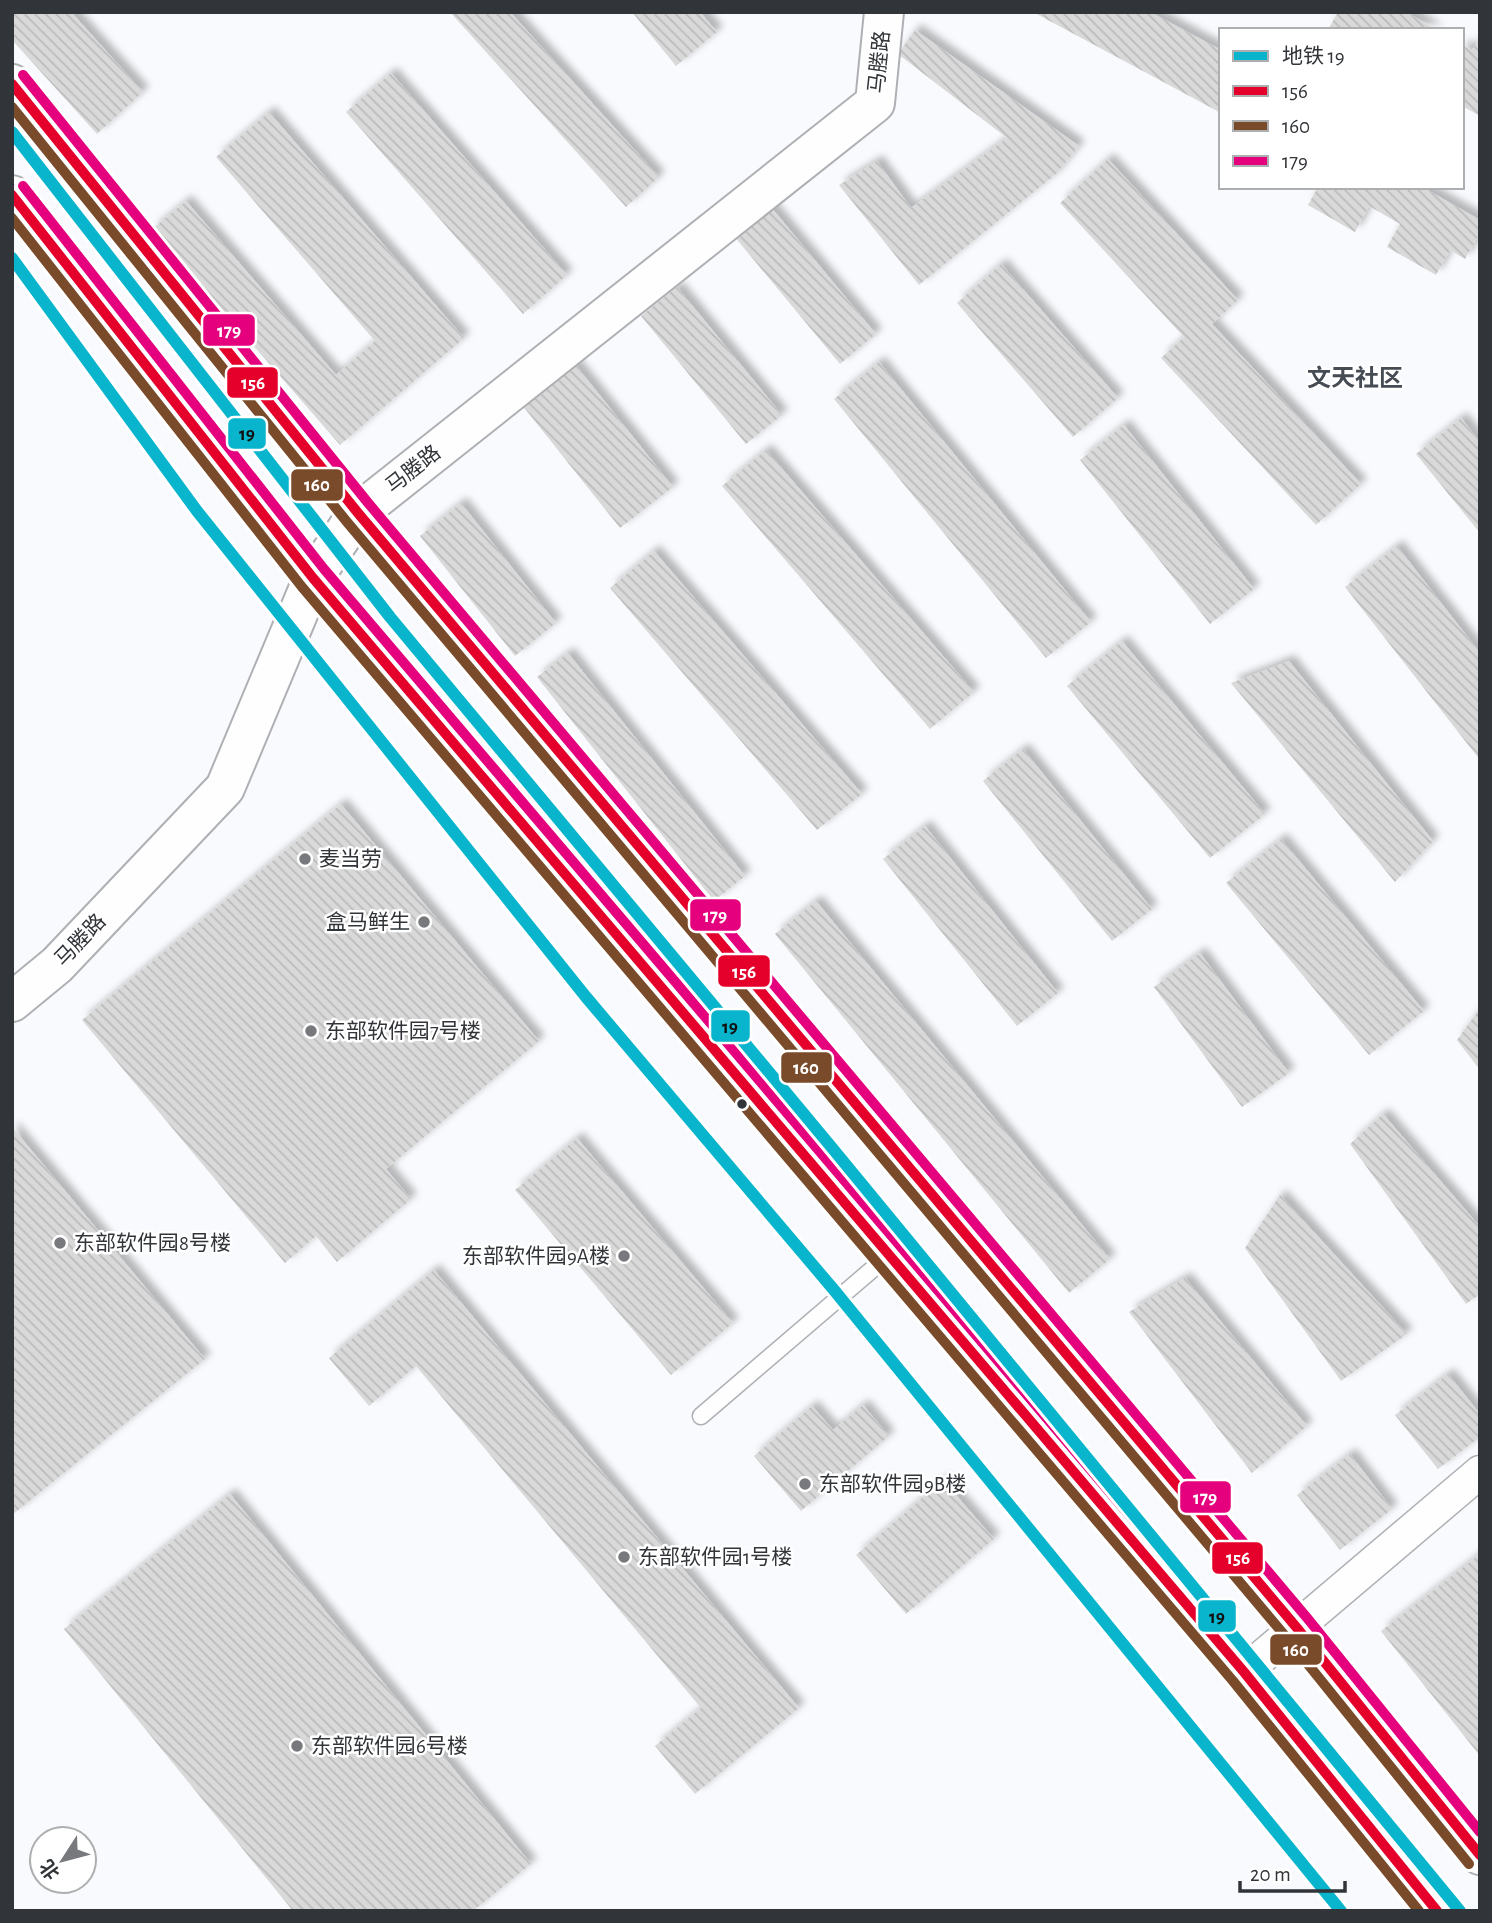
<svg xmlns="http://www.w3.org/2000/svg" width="1492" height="1923" font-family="'Alegreya Sans','Noto Sans SC',sans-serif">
  <defs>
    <pattern id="building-back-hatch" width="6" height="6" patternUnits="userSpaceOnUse" patternTransform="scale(1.75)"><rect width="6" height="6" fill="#d9d9d9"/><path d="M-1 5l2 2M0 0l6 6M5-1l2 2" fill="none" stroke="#bbb"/></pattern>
    <filter id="shadow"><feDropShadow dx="6" dy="-6" stdDeviation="3.5" flood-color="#0004"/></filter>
  </defs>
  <rect width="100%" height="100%" fill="#f8fafd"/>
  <!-- building -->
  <g fill="url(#building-back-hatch)" filter="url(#shadow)">
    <path d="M12 12H71L143 92 97 134 12 40Z"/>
    <path d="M450 12H510L659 177 626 207Z"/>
    <path d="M632 12H700L717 32 676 66Z"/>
    <path d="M1033 12H1150L1221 50V113Z"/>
    <path d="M1338 12H1406L1437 30H1332L1329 28Z"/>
    <path d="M915 30 1079 146 1056 174 919 285 839 185 877 161 911 208 1007 138 898 54Z"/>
    <path d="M1480 38V116L1462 106V45L1472 50Z"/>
    <path d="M391 73 567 275 523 314 346 112Z"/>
    <path d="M269 112 464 338 340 445 152 229 186 201 336 375 375 341 216 157Z"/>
    <path d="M1108 159 1238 300 1212 324 1361 484 1316 525 1161 358 1184 337 1060 203Z"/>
    <path d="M1318 187H1422L1480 220V233L1465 259 1450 250 1436 275 1387 247 1400 224 1369 206 1355 232 1308 205Z"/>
    <path d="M770 206 876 334 840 364 734 236Z"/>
    <path d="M1001 264 1118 398 1073 437 957 303Z"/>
    <path d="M677 287 782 415 746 444 641 316Z"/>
    <path d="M879 362 1091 622 1046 658 834 399Z"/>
    <path d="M574 363 673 487 620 528 522 405Z"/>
    <path d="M1461 418 1480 442V533L1416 454Z"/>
    <path d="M1124 425 1254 589 1210 624 1080 460Z"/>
    <path d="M766 450 974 692 930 729 722 486Z"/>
    <path d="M461 503 556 623 515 656 420 536Z"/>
    <path d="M1397 546 1480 653V760L1345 587Z"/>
    <path d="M654 551 862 794 817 830 610 588Z"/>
    <path d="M1122 641 1265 814 1210 858 1067 686Z"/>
    <path d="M568 653 745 876 714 901 537 677Z"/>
    <path d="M1289 661 1433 841 1395 882 1231 683Z"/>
    <path d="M1023 749 1152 909 1112 941 983 781Z"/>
    <path d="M341 804 539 1041 386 1169 411 1199 337 1262 316 1236 285 1263 82 1020Z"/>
    <path d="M925 826 1058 993 1017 1026 883 859Z"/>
    <path d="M1281 839 1424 1011 1369 1055 1226 883Z"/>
    <path d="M816 901 1110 1259 1069 1293 775 934Z"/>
    <path d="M1200 953 1289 1073 1242 1107 1154 987Z"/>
    <path d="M1480 1008V1070L1457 1040Z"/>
    <path d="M1383 1114 1480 1227V1294L1466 1304 1350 1144Z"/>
    <path d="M12 1127 205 1359 12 1515Z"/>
    <path d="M577 1138 733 1323 671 1375 515 1190Z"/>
    <path d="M1280 1195 1407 1334 1341 1381 1245 1248Z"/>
    <path d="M434 1270 799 1708 695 1794 655 1746 701 1708 416 1366 369 1406 329 1358Z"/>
    <path d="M1185 1278 1307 1426 1252 1473 1129 1312Z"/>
    <path d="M1448 1374 1480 1414V1437L1438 1469 1395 1415Z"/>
    <path d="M863 1405 889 1436 801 1511 754 1456 812 1406 833 1430Z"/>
    <path d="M1350 1454 1392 1509 1340 1550 1297 1495Z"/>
    <path d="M943 1480 994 1539 906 1614 856 1555Z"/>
    <path d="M230 1494 531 1864 473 1911H293L64 1629Z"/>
    <path d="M1480 1554V1756L1381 1631Z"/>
  </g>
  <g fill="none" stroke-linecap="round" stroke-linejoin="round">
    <!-- lane casing -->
    <g stroke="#aeb0b3" stroke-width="19">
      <path id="lane" d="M701 1416 889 1255"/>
    </g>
    <!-- street casing -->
    <g stroke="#aeb0b3" stroke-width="35">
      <path id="street" d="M1244 1672 1480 1472"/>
    </g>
    <!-- secondary casing -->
    <g stroke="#aeb0b3" stroke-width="42">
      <g id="secondary">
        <path d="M12 84 358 513 1297 1628 1480 1855"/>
        <path d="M12 195 313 578 1244 1672 1437 1911"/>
        <path d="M12 1002 57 965 225 788 313 578 358 513 875 103 884 12"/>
      </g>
    </g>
    <!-- lane -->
    <use href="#lane" stroke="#fefeff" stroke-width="16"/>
    <!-- street -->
    <use href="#street" stroke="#fefeff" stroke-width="32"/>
    <!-- secondary -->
    <use href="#secondary" stroke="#fefeff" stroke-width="38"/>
    <!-- bus-1 casing -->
    <g stroke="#fff" stroke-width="16">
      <g id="bus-1">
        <path d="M12 84 358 513 1297 1628 1480 1855"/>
        <path d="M12 195 313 578 1244 1672 1437 1911"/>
      </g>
    </g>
    <!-- bus-2 casing -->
    <g stroke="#fff" stroke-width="16">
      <g id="bus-2">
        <path d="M12 107 347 522 1286 1637 1469 1864"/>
        <path d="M12 218 302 587 1233 1681 1419 1911"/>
      </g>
    </g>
    <!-- bus-3 casing -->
    <g stroke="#fff" stroke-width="16">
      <g id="bus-3">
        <path d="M23 75 369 504 1308 1619 1480 1832"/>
        <path d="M23 186 324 569 1255 1663 1448 1902"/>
      </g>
    </g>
    <!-- bus-1 -->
    <use href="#bus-1" stroke="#e4002b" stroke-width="10"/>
    <!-- bus-2 -->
    <use href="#bus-2" stroke="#7a4b2a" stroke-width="10"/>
    <!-- bus-3 -->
    <use href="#bus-3" stroke="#e5007d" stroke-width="10"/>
    <!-- metro-1 casing -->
    <g stroke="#fff" stroke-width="18">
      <g id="metro-1">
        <path d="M12 132 390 617 833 1149 1460 1911"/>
        <path d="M12 258 197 511 586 997 834 1290 1341 1911"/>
      </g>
    </g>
    <!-- metro-1 -->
    <use href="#metro-1" stroke="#09b5cd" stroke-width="12"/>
  </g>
  <!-- markers -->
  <g fill="#77797d" stroke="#fff" stroke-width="2.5">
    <circle cx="305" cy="859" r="7"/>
    <circle cx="424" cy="922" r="7"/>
    <circle cx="311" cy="1031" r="7"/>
    <circle cx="60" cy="1243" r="7"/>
    <circle cx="624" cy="1256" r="7"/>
    <circle cx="805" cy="1484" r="7"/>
    <circle cx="624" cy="1557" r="7"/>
    <circle cx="297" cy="1746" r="7"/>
  </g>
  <circle fill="#313438" stroke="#fff" stroke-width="2.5" cx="742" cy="1104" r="6"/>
  <g text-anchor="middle" stroke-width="5" stroke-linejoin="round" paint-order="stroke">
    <!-- street labels -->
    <g font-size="21" fill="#313438" stroke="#fff">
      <text transform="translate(879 62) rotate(-84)" y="7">马塍路</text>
      <text transform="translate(413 469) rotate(-38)" y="7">马塍路</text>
      <text transform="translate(80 940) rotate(-46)" y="7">马塍路</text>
    </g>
    <!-- poi labels -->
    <g font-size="21" fill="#313438" stroke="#fff" text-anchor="start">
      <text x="319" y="866">麦当劳</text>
      <text x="410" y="929" text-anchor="end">盒马鲜生</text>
      <text x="325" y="1038">东部软件园7号楼</text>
      <text x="74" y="1250">东部软件园8号楼</text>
      <text x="610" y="1263" text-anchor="end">东部软件园9A楼</text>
      <text x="819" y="1491">东部软件园9B楼</text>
      <text x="638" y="1564">东部软件园1号楼</text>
      <text x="311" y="1753">东部软件园6号楼</text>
    </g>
    <!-- quarter labels -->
    <g font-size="24" font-weight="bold" fill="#464c54" stroke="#fff">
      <text x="1355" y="386">文天社区</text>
    </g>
  </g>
  <g stroke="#fff" stroke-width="2.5">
    <rect x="202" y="313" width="54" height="34" rx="7" fill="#e5007d"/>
    <rect x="226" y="366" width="53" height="33" rx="7" fill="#e4002b"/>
    <rect x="227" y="417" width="40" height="33" rx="7" fill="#09b5cd"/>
    <rect x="290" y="468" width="54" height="34" rx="7" fill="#7a4b2a"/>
    <rect x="689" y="898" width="53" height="34" rx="7" fill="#e5007d"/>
    <rect x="717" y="954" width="54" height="34" rx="7" fill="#e4002b"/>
    <rect x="710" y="1009" width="41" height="34" rx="7" fill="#09b5cd"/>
    <rect x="780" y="1051" width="53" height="33" rx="7" fill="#7a4b2a"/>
    <rect x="1179" y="1480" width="53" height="34" rx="7" fill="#e5007d"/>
    <rect x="1211" y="1541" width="53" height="34" rx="7" fill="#e4002b"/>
    <rect x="1197" y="1599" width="40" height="34" rx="7" fill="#09b5cd"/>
    <rect x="1269" y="1633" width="54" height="33" rx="7" fill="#7a4b2a"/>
  </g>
  <g font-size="19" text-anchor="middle" font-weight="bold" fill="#fff">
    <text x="229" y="337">179</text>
    <text x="253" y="389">156</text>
    <text x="317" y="491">160</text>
    <text x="715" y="922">179</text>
    <text x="744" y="978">156</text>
    <text x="806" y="1074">160</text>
    <text x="1205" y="1504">179</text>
    <text x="1238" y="1564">156</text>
    <text x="1296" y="1656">160</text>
  </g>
  <g font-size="19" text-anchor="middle" font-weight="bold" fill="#111">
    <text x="247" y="440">19</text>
    <text x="730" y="1033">19</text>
    <text x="1217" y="1623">19</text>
  </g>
  <!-- border -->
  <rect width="1492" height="1923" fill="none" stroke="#313438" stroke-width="28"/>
  <!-- legend -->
  <rect x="1219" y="28" width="245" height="161" fill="#ffffff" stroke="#adaeaf" stroke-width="2"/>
  <rect x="1233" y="51" width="35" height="10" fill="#09b5cd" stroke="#adaeaf" stroke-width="2"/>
  <text x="1282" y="63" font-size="21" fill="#313438">地铁 19</text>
  <rect x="1233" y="86" width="35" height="10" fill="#e4002b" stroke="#adaeaf" stroke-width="2"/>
  <text x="1282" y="98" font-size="21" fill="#313438">156</text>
  <rect x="1233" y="121" width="35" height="10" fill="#7a4b2a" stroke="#adaeaf" stroke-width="2"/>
  <text x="1282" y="133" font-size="21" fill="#313438">160</text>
  <rect x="1233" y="156" width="35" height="10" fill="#e5007d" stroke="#adaeaf" stroke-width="2"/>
  <text x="1282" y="168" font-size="21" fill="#313438">179</text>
  <!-- north arrow -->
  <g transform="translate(63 1860) rotate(234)"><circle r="33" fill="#ffffff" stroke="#adaeaf" stroke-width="2"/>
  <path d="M0-5L12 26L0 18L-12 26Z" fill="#77797d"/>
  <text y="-10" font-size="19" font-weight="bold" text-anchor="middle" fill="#313438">北</text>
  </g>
  <!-- scale -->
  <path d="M1240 1881v10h105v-10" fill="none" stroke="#313438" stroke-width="3.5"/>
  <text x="1250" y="1881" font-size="21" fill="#313438" stroke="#ffffff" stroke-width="5" paint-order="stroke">20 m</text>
</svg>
